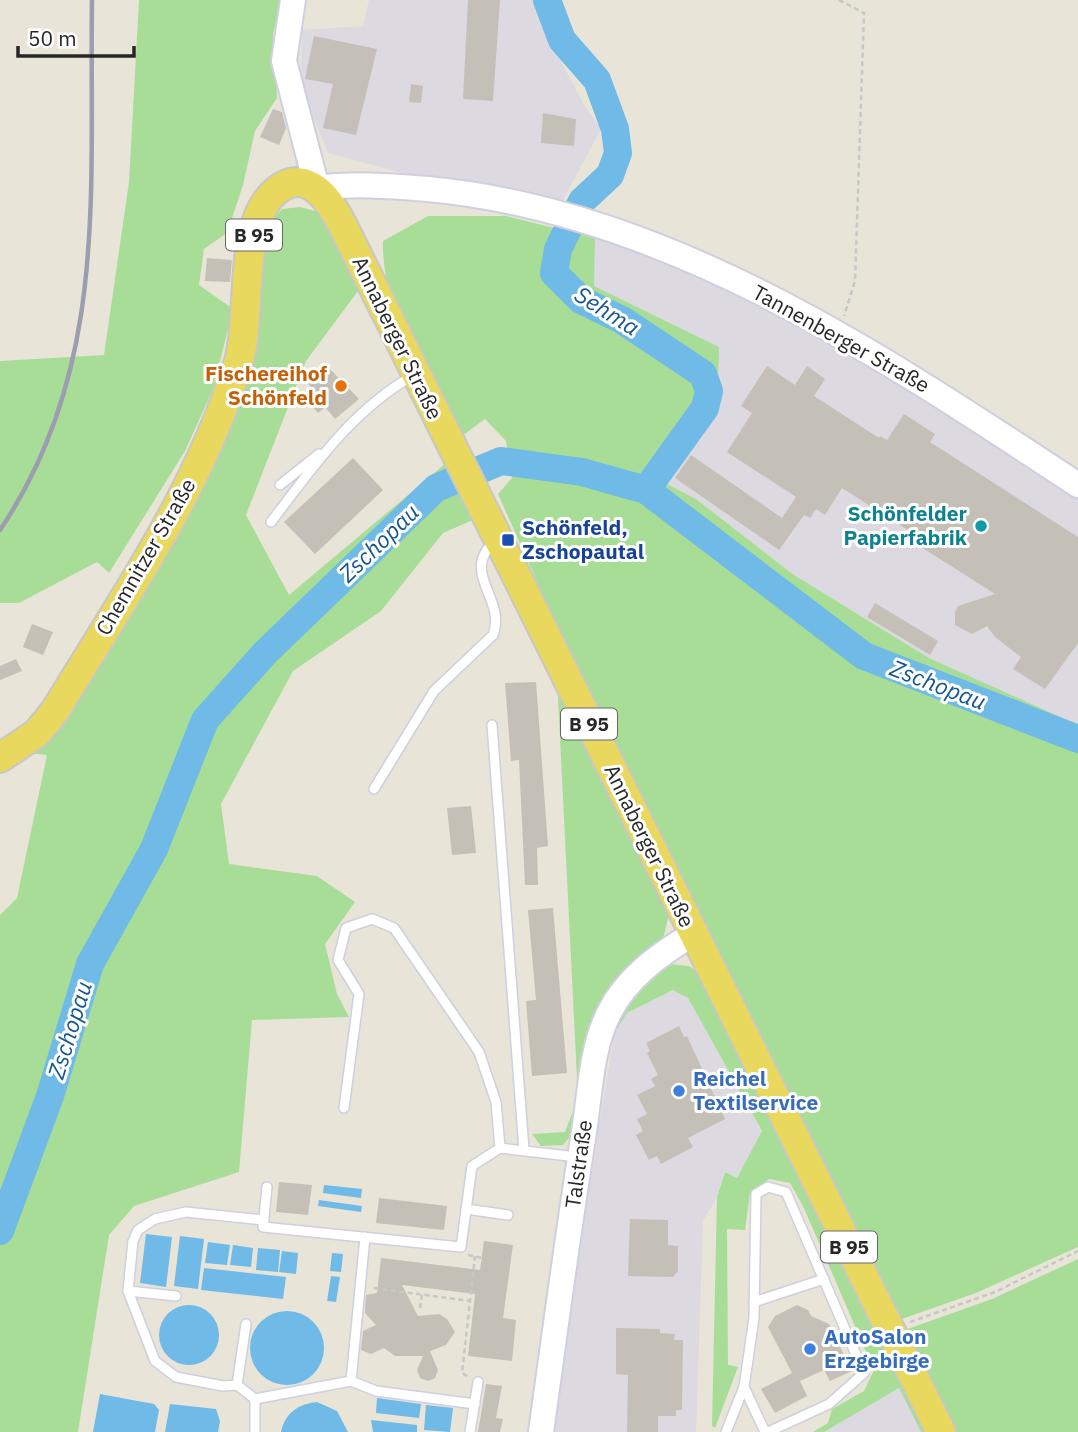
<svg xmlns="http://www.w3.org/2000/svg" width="1078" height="1432" font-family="'IBM Plex Sans',sans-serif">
  <rect width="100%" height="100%" fill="#e9e4d8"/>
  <!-- industrial -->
  <g fill="#dcd9e1">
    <path d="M369 0H534L548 37 583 103 601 129 560 206 436 182 328 153 301 86 302 30 363 26Z"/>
    <path d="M595 238 695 270 777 310 1078 492V725L929 658 797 577 696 499 665 483 702 435 719 347 594 286Z"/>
    <path d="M673 990 688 998 762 1132 737 1178 724 1172 717 1197 703 1221 696 1432H551L614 1034 627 1013Z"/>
    <path d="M899 1388 921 1432H824Z"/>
  </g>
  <!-- green -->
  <g fill="#a7dd97">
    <path d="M139 0H281L273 34 277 98 255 131 243 185 227 233 204 249 199 285 233 309 213 389 185 451 109 573 97 562 19 603H0V361L104 355 129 182Z"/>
    <path d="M300 207 319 212 361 287 306 361 246 515 289 595 445 464 475 519 443 533 381 611 293 671 221 804 229 864 317 876 355 902 325 944 337 994 349 1017 252 1020 239 1172 134 1206 109 1235 78 1432H0V915L17 898 47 755 28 753 211 471 263 237 270 222 282 209Z"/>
    <path d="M428 216H506L595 238 594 286 719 347 717 415 665 483 696 499 794 575 929 658 1078 725V1247L976 1293 896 1321 548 622 552 615 498 494 512 478 506 441 485 419 462 436C428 376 381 312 383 241Z"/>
    <path d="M557 678 669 914 663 939 630 970 578 1127 563 1145 541 1146 532 1134 565 1132 578 1098Z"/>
    <path d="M670 964 689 966 703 976 930 1432H921L899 1388 824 1432H813L828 1423 832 1409 864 1391 874 1370 803 1206 790 1183 769 1179 750 1193 745 1230 727 1229 728 1365 738 1367 715 1428 712 1426 717 1197 725 1172 737 1178 762 1131 688 998 673 990 627 1013 614 1034C628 993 634 986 670 964Z"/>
    <path d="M1078 1259V1432H952L902 1331 992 1299Z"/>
  </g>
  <!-- water -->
  <g fill="#6fbae7">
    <path d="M324 1185 362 1189 361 1198 323 1193Z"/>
    <path d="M319 1200 362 1206 361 1212 318 1206Z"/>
    <path d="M146 1234 172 1237 166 1287 140 1283Z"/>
    <path d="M180 1236 204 1239 198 1289 174 1286Z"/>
    <path d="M208 1242 230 1245 227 1265 205 1263Z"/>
    <path d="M233 1245 253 1248 251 1267 230 1265Z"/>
    <path d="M258 1248 280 1250 278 1272 256 1270Z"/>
    <path d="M282 1251 298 1253 296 1274 279 1272Z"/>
    <path d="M332 1253 343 1254 341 1272 330 1271Z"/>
    <path d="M204 1268 286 1277 283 1299 201 1290Z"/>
    <path d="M331 1276 340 1277 336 1302 327 1301Z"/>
    <circle cx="189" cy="1335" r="30"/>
    <circle cx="287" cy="1348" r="37"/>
    <path d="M100 1394 154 1404 159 1410 155 1432H93Z"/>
    <path d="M377 1398 421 1404 419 1418 376 1413Z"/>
    <path d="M317 1402 337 1411 348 1432H281C285 1413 298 1404 317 1402Z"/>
    <path d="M170 1404 216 1409 220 1421 218 1432H165Z"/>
    <path d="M426 1405 453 1408 450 1432 424 1430Z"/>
    <path d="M371 1420 417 1425V1432H373Z"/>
  </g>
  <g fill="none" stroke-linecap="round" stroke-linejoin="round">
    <!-- river -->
    <g stroke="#6fbae7" stroke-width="28">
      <path d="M547 0 562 40 597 80 615 129 618 153 610 175 582 201 558 249 554 273 581 300 622 320 703 374 709 391 705 408 646 490"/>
      <path d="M0 1231 50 1096 90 964 154 849 205 720 265 653 436 488 501 461 582 472 646 490 864 656 1078 739"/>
    </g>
  </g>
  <!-- building -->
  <g fill="#c4c0b8">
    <path d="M468 0H500L493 101 463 99Z"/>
    <path d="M314 36 377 49 356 135 323 128 333 84 305 79Z"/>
    <path d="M411 84 423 86 421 103 409 102Z"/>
    <path d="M273 109 282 112 286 128 279 145 260 137Z"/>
    <path d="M543 113 576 119 574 146 541 143Z"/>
    <path d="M207 258 232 260 230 282 205 281Z"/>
    <path d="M326 365 359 399 335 419 325 407 318 413 304 397 313 389 306 381Z"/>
    <path d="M767 366 795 385 807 366 825 379 814 396 879 438 880 436 887 440 904 414 935 434 930 442 1078 537V643L1045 689 1013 669 1021 657 995 637 987 626 972 634 955 625V612L958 606 995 594 918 545 922 539 842 488 825 515 816 509 810 518 804 515 779 550 675 478 691 455 782 518 796 497 727 452 752 413 741 406Z"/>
    <path d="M353 458 383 490 315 554 284 522Z"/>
    <path d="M875 603 938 641 930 655 867 617Z"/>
    <path d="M32 624 53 632 43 655 23 647Z"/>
    <path d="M16 659 22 671 0 680V666Z"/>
    <path d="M536 682 548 846 537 848 538 885H525L519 760 511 761 505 683Z"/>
    <path d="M471 806 476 853 452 855 447 808Z"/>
    <path d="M553 908 567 1073 532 1076 526 1001 536 1000 528 910Z"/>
    <path d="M679 1026 684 1037 687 1036 725 1119 688 1138 693 1147 661 1164 657 1156 649 1160 636 1135 643 1131 637 1119 647 1114 637 1095 655 1086 651 1079 658 1075 647 1053 650 1051 646 1043Z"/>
    <path d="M279 1182 312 1185 308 1215 276 1212Z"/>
    <path d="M379 1198 447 1206 444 1230 376 1223Z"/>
    <path d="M630 1219 668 1220V1245L678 1246V1271L673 1277 628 1276Z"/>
    <path d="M484 1241 513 1245 503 1318 516 1320 512 1361 468 1356 475 1294 402 1285 418 1316 439 1314 447 1319 455 1332 446 1345 430 1351 438 1370 435 1378 428 1381 420 1378 417 1370 423 1356H395L384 1348 371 1354 361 1350 363 1331 376 1325 365 1313 366 1295 377 1293 381 1258 480 1270Z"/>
    <path d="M797 1305 808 1310 811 1316 829 1324 852 1371 830 1381 824 1370 800 1381 807 1396 775 1413 761 1389 792 1373 768 1327 775 1316Z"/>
    <path d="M616 1328 660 1329V1333L675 1334 674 1340H683L682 1410H676V1416H658V1432H627L628 1375 616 1374Z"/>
    <path d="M486 1384 502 1386 496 1418 503 1419 500 1432H478Z"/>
  </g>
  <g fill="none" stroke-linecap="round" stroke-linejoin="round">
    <!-- service casing -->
    <g stroke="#cecfdf" stroke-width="12">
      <g id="service">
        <path d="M280 485 319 454"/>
        <path d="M271 522C313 467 352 410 414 375"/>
        <path d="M492 725 524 1150"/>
        <path d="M374 789 434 691 493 635C507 599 459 573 495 541"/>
        <path d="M344 1108 359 994 338 960 346 928 372 919 394 928 479 1052 496 1102 500 1148"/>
        <path d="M267 1187 263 1227 461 1247 472 1166 500 1148 577 1157"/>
        <path d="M466 1209 508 1215"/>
        <path d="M264 1220 186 1212 155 1219 138 1230 133 1241 128 1291 155 1361 176 1377 223 1386 237 1385 255 1399 351 1381 376 1391 475 1404"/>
        <path d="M128 1291 176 1296"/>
        <path d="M754 1302 824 1279"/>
        <path d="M351 1381 365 1237"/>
        <path d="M237 1385 246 1324"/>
        <path d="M744 1387 765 1432"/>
        <path d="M255 1399V1432"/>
        <path d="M470 1432 478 1382"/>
        <path d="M726 1432 744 1387 754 1318 756 1194 768 1187 786 1192 864 1373 829 1404 768 1432"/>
      </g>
    </g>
    <!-- secondary casing -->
    <g stroke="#cecfdf" stroke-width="28">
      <g id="secondary">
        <path d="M293 0 284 61 317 188C354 183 390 186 428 189 667 211 882 356 1078 485"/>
        <path d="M541 1432C555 1332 568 1232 584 1132 590 1094 591 1048 609 1013 626 978 660 954 693 934"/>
      </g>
    </g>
    <!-- primary casing -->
    <g stroke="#c7c7c7" stroke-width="32">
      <path id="primary" d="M0 758 37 733 55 711C123 599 199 490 238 364 253 318 236 224 276 191 307 165 331 202 343 226L941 1432"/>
    </g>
    <!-- path -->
    <g stroke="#c7c7c7" stroke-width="2.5" stroke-dasharray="5 3.5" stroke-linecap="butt">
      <path d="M839 0 864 13 855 281 844 316"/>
      <path d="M468 1255 482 1258"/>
      <path d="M374 1288 470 1301"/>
      <path d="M420 1308 422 1295"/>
      <path d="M910 1322 995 1292 1078 1251"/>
      <path d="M467 1376 462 1373 475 1256"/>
    </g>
    <!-- service -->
    <use href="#service" stroke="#fff" stroke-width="9"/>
    <!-- secondary -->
    <use href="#secondary" stroke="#fff" stroke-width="24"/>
    <!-- primary -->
    <use href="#primary" stroke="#e8d85e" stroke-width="28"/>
    <!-- rail -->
    <path stroke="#9c9db0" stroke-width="4.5" d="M0 530C110 367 89 187 92 0"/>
  </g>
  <!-- markers -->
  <circle fill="#e8710a" stroke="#fff" stroke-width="2.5" cx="341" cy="386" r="7"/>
  <circle fill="#0f9aa8" stroke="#fff" stroke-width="2.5" cx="981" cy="526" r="7"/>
  <rect fill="#1a4fb4" stroke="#fff" stroke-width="2.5" x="501" y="533" width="14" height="14" rx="3.5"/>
  <g fill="#3f7fe0" stroke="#fff" stroke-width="2.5">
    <circle cx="679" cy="1091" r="7"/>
    <circle cx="810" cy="1349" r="7"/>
  </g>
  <g text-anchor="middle" stroke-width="6" stroke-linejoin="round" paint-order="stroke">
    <!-- shield labels -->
    <g fill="#fff" stroke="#686868" stroke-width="2">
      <rect x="226" y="219.5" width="56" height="31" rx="5"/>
      <rect x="561" y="708.5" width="56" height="31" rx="5"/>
      <rect x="821" y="1231.5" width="56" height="31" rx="5"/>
    </g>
    <g font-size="19" font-weight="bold" fill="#272727">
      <text x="254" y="242">B 95</text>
      <text x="589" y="731">B 95</text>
      <text x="849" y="1254">B 95</text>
    </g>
    <!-- street labels -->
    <g font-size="21" fill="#272727" stroke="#fff">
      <text transform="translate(397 338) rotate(64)" y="7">Annaberger Straße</text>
      <text transform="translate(841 339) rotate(29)" y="7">Tannenberger Straße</text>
      <text transform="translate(146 557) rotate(-60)" y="7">Chemnitzer Straße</text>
      <text transform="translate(649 846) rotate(64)" y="7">Annaberger Straße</text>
      <text transform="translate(579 1164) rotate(-82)" y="7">Talstraße</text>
    </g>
    <!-- food labels -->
    <g font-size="21" font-weight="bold" fill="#c56008" stroke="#fff" text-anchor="end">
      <text x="327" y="381">Fischereihof<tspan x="327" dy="24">Schönfeld</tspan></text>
    </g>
    <!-- culture labels -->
    <g font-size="21" font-weight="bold" fill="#0d838f" stroke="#fff" text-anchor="end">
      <text x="967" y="521">Schönfelder<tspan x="967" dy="24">Papierfabrik</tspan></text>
    </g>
    <!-- transit labels -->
    <g font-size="21" font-weight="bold" fill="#164399" stroke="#fff" text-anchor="start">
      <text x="522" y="535">Schönfeld,<tspan x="522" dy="24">Zschopautal</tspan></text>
    </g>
    <!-- shop labels -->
    <g font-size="21" font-weight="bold" fill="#366cbe" stroke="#fff" text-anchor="start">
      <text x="693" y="1086">Reichel<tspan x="693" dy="24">Textilservice</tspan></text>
      <text x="824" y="1344">AutoSalon<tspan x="824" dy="24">Erzgebirge</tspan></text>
    </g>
    <!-- water labels -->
    <g font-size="23" font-style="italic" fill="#14568e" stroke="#fff">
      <text transform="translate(607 311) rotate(32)" y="8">Sehma</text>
      <text transform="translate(379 543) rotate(-44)" y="8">Zschopau</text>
      <text transform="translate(938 685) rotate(21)" y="8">Zschopau</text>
      <text transform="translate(70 1030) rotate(-73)" y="8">Zschopau</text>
    </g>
  </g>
  <!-- scale -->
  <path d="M18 46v10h116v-10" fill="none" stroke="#272727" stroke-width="3.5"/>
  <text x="28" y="46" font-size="21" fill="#272727" stroke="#ffffff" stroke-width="5" paint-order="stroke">50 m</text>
</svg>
